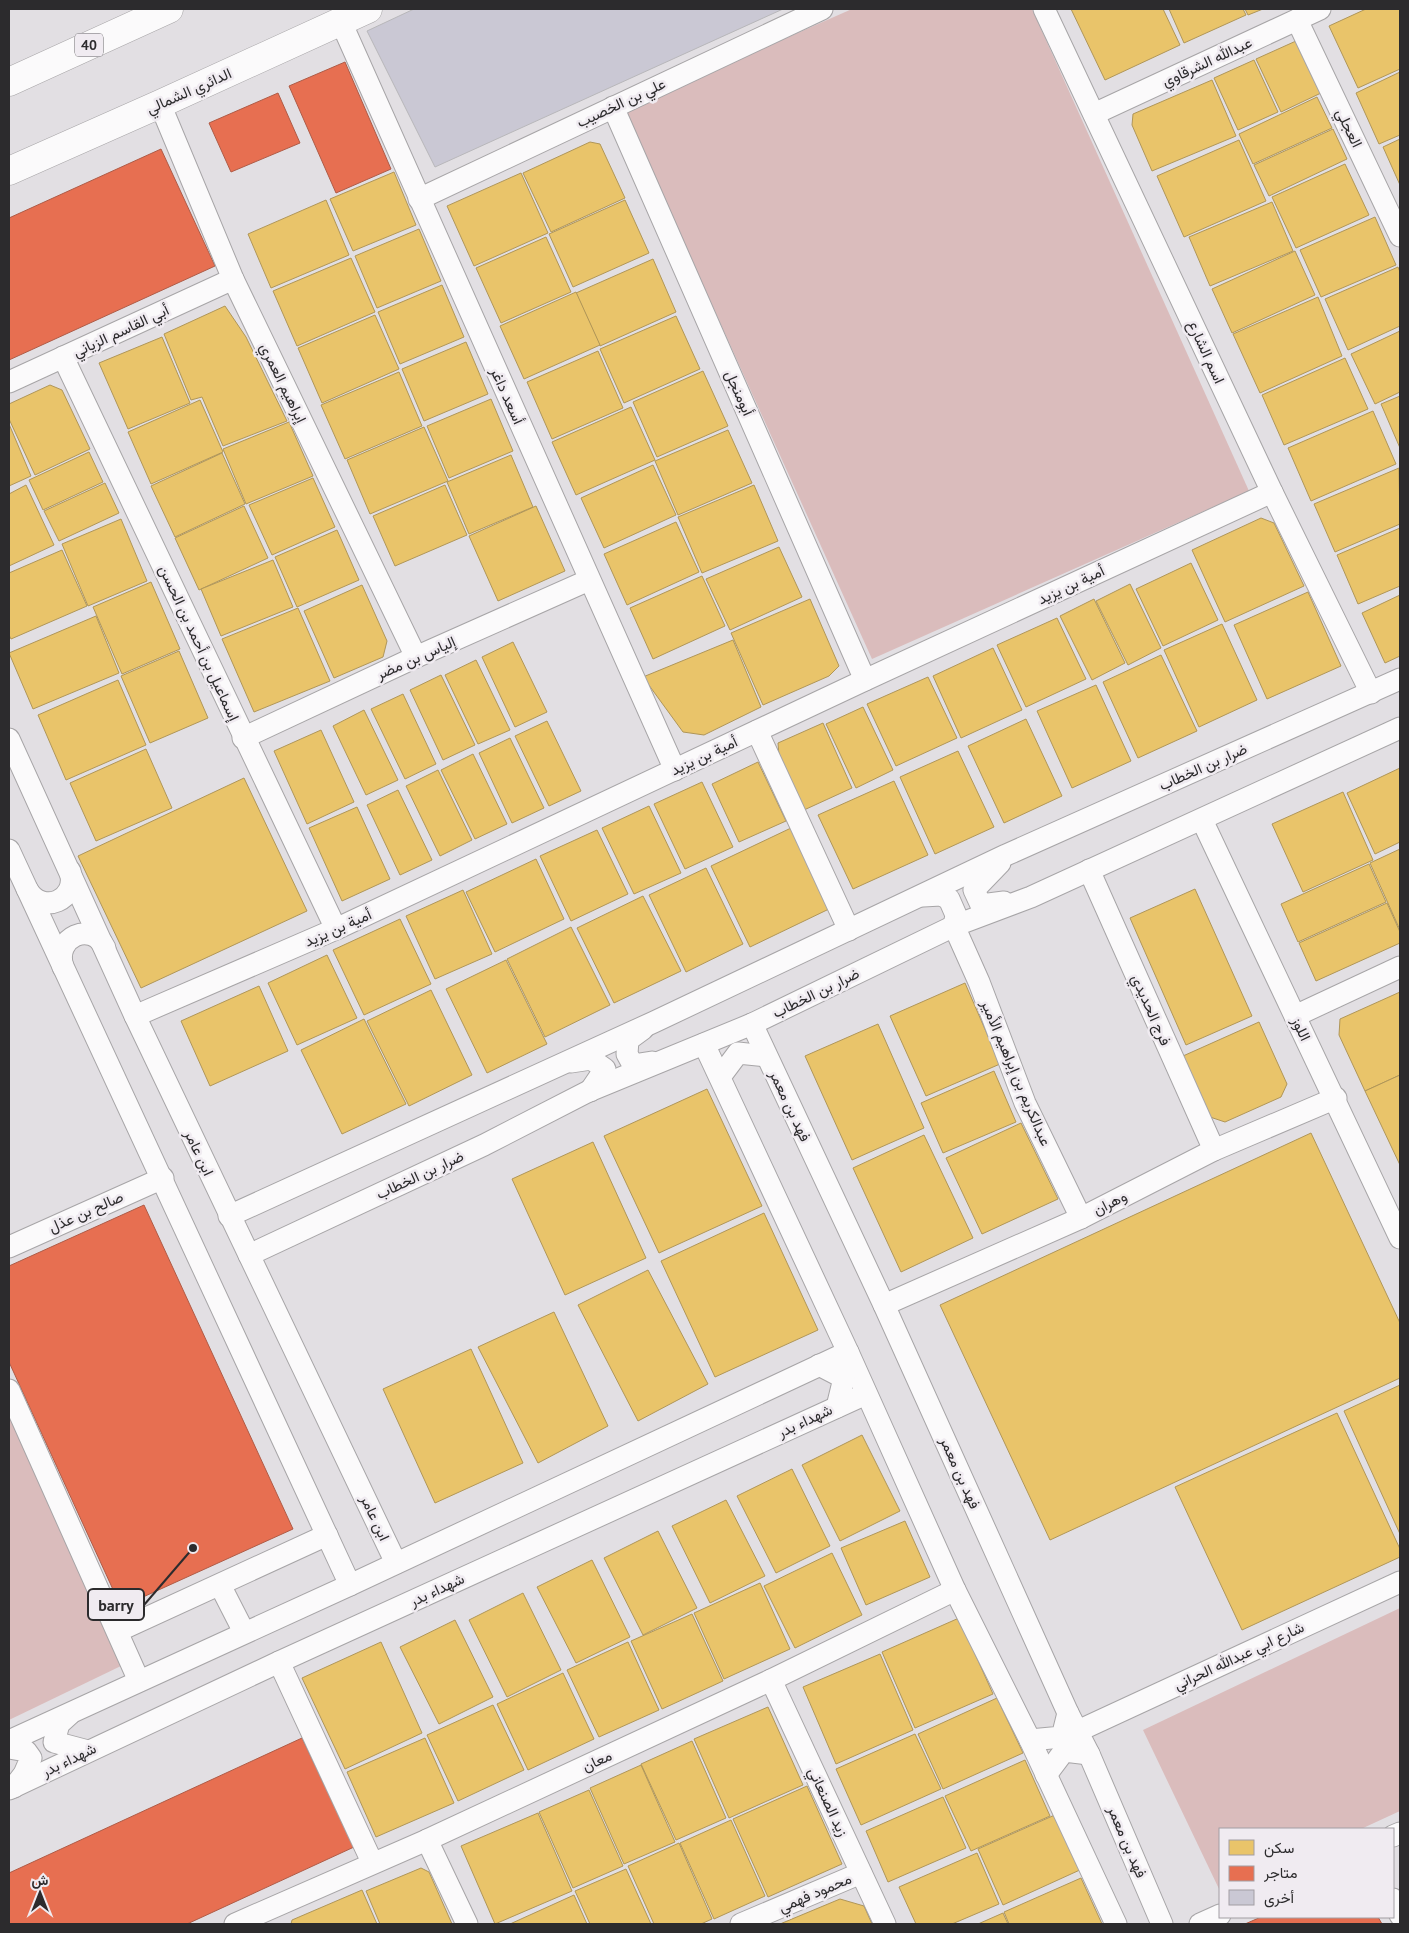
<svg xmlns="http://www.w3.org/2000/svg" width="1409" height="1933" font-family="'PT Sans',Vazirmatn,sans-serif">
  <rect width="100%" height="100%" fill="#e2dfe3"/>
  <!-- green -->
  <g fill="#dabcbc">
    <path d="M852 9H1032L1249 491 872 659 624 110Z"/>
    <path d="M9 1399 123 1665 9 1720Z"/>
    <path d="M1400 1608V1811L1361 1829H1220V1891L1143 1730Z"/>
  </g>
  <!-- homes -->
  <g fill="#e9c46a" stroke="#b09658">
    <path d="M1071 9H1163L1180 45 1105 80Z"/>
    <path d="M1169 9H1243L1246 15 1184 43Z"/>
    <path d="M1245 9H1263L1248 15Z"/>
    <path d="M1366 9H1400V69L1358 88 1329 26Z"/>
    <path d="M1296 41 1321 93 1281 112 1256 59Z"/>
    <path d="M1254 60 1278 112 1238 130 1214 78Z"/>
    <path d="M1400 72V135L1379 144 1356 93Z"/>
    <path d="M1212 80 1236 136 1152 171 1132 125 1133 114Z"/>
    <path d="M1317 97 1332 128 1253 164 1239 134Z"/>
    <path d="M1333 129 1347 159 1269 196 1254 165Z"/>
    <path d="M1400 139V185L1383 147Z"/>
    <path d="M1239 140 1266 201 1184 237 1157 176Z"/>
    <path d="M590 142 600 144 625 198 551 232 523 173Z"/>
    <path d="M1345 164 1369 215 1296 248 1272 197Z"/>
    <path d="M394 172 416 225 353 251 330 199Z"/>
    <path d="M521 173 548 233 474 266 447 206Z"/>
    <path d="M326 200 349 255 271 288 248 234Z"/>
    <path d="M625 200 649 253 573 287 549 234Z"/>
    <path d="M1272 202 1293 251 1210 286 1189 237Z"/>
    <path d="M1375 217 1396 265 1321 297 1300 250Z"/>
    <path d="M419 229 441 281 377 308 355 256Z"/>
    <path d="M546 237 571 292 501 323 476 268Z"/>
    <path d="M1295 251 1315 295 1232 333 1212 289Z"/>
    <path d="M351 258 375 312 297 346 273 291Z"/>
    <path d="M653 259 676 312 600 346 576 293Z"/>
    <path d="M1398 267 1400 272V326L1348 350 1325 299Z"/>
    <path d="M442 285 464 337 400 364 378 312Z"/>
    <path d="M576 292 600 345 524 379 500 326Z"/>
    <path d="M1318 297 1342 356 1260 393 1233 334Z"/>
    <path d="M225 306 246 337 287 421 223 446 202 397 191 400 164 334Z"/>
    <path d="M375 315 399 369 322 403 298 348Z"/>
    <path d="M676 316 700 369 624 403 600 349Z"/>
    <path d="M1400 331V392L1375 404 1351 354Z"/>
    <path d="M162 337 190 403 128 429 99 363Z"/>
    <path d="M466 342 488 394 424 421 402 369Z"/>
    <path d="M598 351 623 408 552 439 527 382Z"/>
    <path d="M1345 358 1368 409 1284 445 1262 395Z"/>
    <path d="M703 371 728 426 657 457 633 402Z"/>
    <path d="M399 372 422 426 345 459 321 405Z"/>
    <path d="M50 385 62 390 90 449 35 475 9 419V404Z"/>
    <path d="M1400 396V448L1381 404Z"/>
    <path d="M491 399 513 451 449 478 427 426Z"/>
    <path d="M200 400 223 452 151 484 128 432Z"/>
    <path d="M631 407 655 460 576 495 552 442Z"/>
    <path d="M1373 411 1396 464 1311 501 1288 448Z"/>
    <path d="M289 422 313 476 246 504 223 449Z"/>
    <path d="M9 424 31 476 9 486Z"/>
    <path d="M424 427 448 481 370 514 347 460Z"/>
    <path d="M728 430 752 483 678 515 655 461Z"/>
    <path d="M89 452 103 482 43 510 29 480Z"/>
    <path d="M222 453 245 504 175 537 151 486Z"/>
    <path d="M511 455 533 507 469 534 447 482Z"/>
    <path d="M653 465 676 515 604 548 581 498Z"/>
    <path d="M1399 468 1400 524 1335 552 1314 504Z"/>
    <path d="M313 478 335 527 272 555 249 505Z"/>
    <path d="M105 483 119 513 59 541 44 511Z"/>
    <path d="M26 485 54 545 9 566V494Z"/>
    <path d="M445 485 467 535 395 566 373 516Z"/>
    <path d="M754 485 778 541 702 573 678 517Z"/>
    <path d="M244 506 268 558 199 590 175 538Z"/>
    <path d="M536 506 565 571 498 601 469 536Z"/>
    <path d="M1261 518 1274 523 1304 586 1225 622 1192 550Z"/>
    <path d="M121 519 147 581 88 606 62 544Z"/>
    <path d="M676 522 699 572 627 605 604 554Z"/>
    <path d="M1400 528V586L1358 604 1337 555Z"/>
    <path d="M337 530 359 580 297 607 275 557Z"/>
    <path d="M779 547 802 597 730 630 706 579Z"/>
    <path d="M62 550 87 606 11 639 9 635V573Z"/>
    <path d="M273 560 293 607 221 636 201 589Z"/>
    <path d="M1191 563 1218 620 1163 646 1136 589Z"/>
    <path d="M702 576 725 626 653 659 630 608Z"/>
    <path d="M151 582 180 649 122 674 93 607Z"/>
    <path d="M1130 584 1161 648 1128 665 1096 601Z"/>
    <path d="M362 585 387 641 383 657 334 678 304 611Z"/>
    <path d="M1308 592 1341 666 1267 699 1234 625Z"/>
    <path d="M1400 595V656L1385 663 1362 613Z"/>
    <path d="M810 599 839 666 829 676 763 705 731 633Z"/>
    <path d="M1094 599 1125 663 1092 680 1060 616Z"/>
    <path d="M298 608 330 681 254 712 222 639Z"/>
    <path d="M96 616 119 673 33 709 9 653Z"/>
    <path d="M1057 618 1086 679 1026 707 997 645Z"/>
    <path d="M1222 624 1257 700 1199 727 1164 650Z"/>
    <path d="M733 640 761 707 704 735 683 732 643 677Z"/>
    <path d="M513 642 547 712 515 727 482 657Z"/>
    <path d="M993 648 1022 710 961 738 933 676Z"/>
    <path d="M179 651 208 718 150 743 121 676Z"/>
    <path d="M1161 655 1197 731 1138 758 1103 682Z"/>
    <path d="M476 660 510 730 478 744 445 675Z"/>
    <path d="M441 675 475 745 443 760 410 690Z"/>
    <path d="M928 677 957 738 896 766 867 704Z"/>
    <path d="M118 680 146 745 66 780 38 715Z"/>
    <path d="M1096 685 1131 761 1072 788 1037 711Z"/>
    <path d="M403 694 436 764 405 779 371 709Z"/>
    <path d="M863 707 893 770 856 788 826 724Z"/>
    <path d="M364 710 398 780 366 795 333 726Z"/>
    <path d="M1026 719 1062 796 1004 823 968 746Z"/>
    <path d="M547 721 581 791 549 806 515 736Z"/>
    <path d="M823 723 852 788 804 810 779 756 778 743Z"/>
    <path d="M321 730 354 802 307 824 274 751Z"/>
    <path d="M510 738 544 808 512 823 479 753Z"/>
    <path d="M146 749 172 808 96 841 70 783Z"/>
    <path d="M958 751 994 827 935 854 900 777Z"/>
    <path d="M473 754 507 824 475 839 441 770Z"/>
    <path d="M758 762 786 821 739 842 712 784Z"/>
    <path d="M1400 768V842L1375 854 1347 793Z"/>
    <path d="M438 770 472 840 440 856 406 786Z"/>
    <path d="M244 778 307 911 141 988 78 856Z"/>
    <path d="M894 781 928 855 853 889 818 815Z"/>
    <path d="M702 782 733 847 685 869 654 804Z"/>
    <path d="M398 790 432 860 400 875 367 805Z"/>
    <path d="M1343 792 1373 860 1303 892 1272 824Z"/>
    <path d="M649 806 681 873 634 894 602 828Z"/>
    <path d="M357 807 390 879 342 901 309 828Z"/>
    <path d="M791 828 829 909 750 947 711 866Z"/>
    <path d="M597 830 628 894 571 921 540 856Z"/>
    <path d="M1400 849V930L1370 863Z"/>
    <path d="M536 859 564 919 495 952 466 892Z"/>
    <path d="M1369 864 1386 902 1298 942 1281 904Z"/>
    <path d="M706 868 743 944 686 972 649 895Z"/>
    <path d="M1195 889 1252 1016 1186 1045 1130 918Z"/>
    <path d="M463 890 492 954 435 979 406 916Z"/>
    <path d="M643 896 681 971 614 1003 577 928Z"/>
    <path d="M1387 903 1400 932V943L1316 981 1299 943Z"/>
    <path d="M400 919 431 984 364 1015 333 950Z"/>
    <path d="M571 927 610 1005 545 1037 507 959Z"/>
    <path d="M327 955 357 1018 297 1045 268 983Z"/>
    <path d="M506 960 547 1044 487 1073 446 989Z"/>
    <path d="M965 983 1000 1064 926 1096 890 1016Z"/>
    <path d="M259 986 288 1051 210 1086 181 1021Z"/>
    <path d="M431 990 472 1075 409 1106 367 1021Z"/>
    <path d="M1400 992V1075L1365 1091 1339 1035 1340 1019Z"/>
    <path d="M364 1019 406 1104 342 1134 301 1050Z"/>
    <path d="M1259 1022 1287 1084 1281 1097 1225 1122 1210 1117 1183 1056Z"/>
    <path d="M878 1024 924 1128 852 1160 805 1056Z"/>
    <path d="M994 1071 1016 1122 943 1153 921 1103Z"/>
    <path d="M1400 1075V1165L1365 1091Z"/>
    <path d="M707 1089 762 1206 659 1253 604 1136Z"/>
    <path d="M1021 1123 1058 1199 982 1234 946 1158Z"/>
    <path d="M1311 1133 1400 1323V1378L1050 1540 940 1305Z"/>
    <path d="M924 1135 973 1238 901 1272 853 1168Z"/>
    <path d="M593 1142 646 1258 565 1295 512 1179Z"/>
    <path d="M764 1213 818 1330 715 1377 661 1261Z"/>
    <path d="M648 1270 708 1384 638 1421 578 1305Z"/>
    <path d="M554 1312 608 1426 538 1463 478 1347Z"/>
    <path d="M471 1349 523 1463 435 1503 383 1389Z"/>
    <path d="M1400 1385V1534L1344 1411Z"/>
    <path d="M1337 1413 1400 1549V1557L1242 1630 1175 1487Z"/>
    <path d="M862 1435 900 1511 840 1541 802 1465Z"/>
    <path d="M792 1469 830 1546 776 1573 737 1496Z"/>
    <path d="M726 1500 765 1576 710 1603 672 1526Z"/>
    <path d="M905 1521 930 1577 866 1605 841 1548Z"/>
    <path d="M658 1531 697 1608 643 1635 604 1558Z"/>
    <path d="M832 1553 862 1615 795 1648 764 1586Z"/>
    <path d="M592 1560 630 1637 576 1663 537 1587Z"/>
    <path d="M760 1583 790 1649 724 1679 694 1613Z"/>
    <path d="M523 1593 561 1670 507 1697 469 1620Z"/>
    <path d="M692 1614 723 1681 662 1709 631 1641Z"/>
    <path d="M959 1618 993 1694 915 1728 882 1652Z"/>
    <path d="M455 1620 493 1697 439 1724 400 1647Z"/>
    <path d="M381 1642 422 1733 345 1769 302 1678Z"/>
    <path d="M628 1642 659 1710 599 1737 567 1670Z"/>
    <path d="M880 1654 913 1730 836 1764 803 1687Z"/>
    <path d="M563 1673 594 1739 528 1770 497 1704Z"/>
    <path d="M997 1698 1023 1753 943 1789 918 1734Z"/>
    <path d="M493 1705 524 1770 458 1801 427 1735Z"/>
    <path d="M768 1707 803 1785 729 1818 694 1739Z"/>
    <path d="M915 1734 941 1789 861 1825 836 1769Z"/>
    <path d="M425 1738 454 1803 376 1837 347 1772Z"/>
    <path d="M692 1741 726 1818 676 1840 641 1764Z"/>
    <path d="M1025 1760 1050 1816 971 1851 945 1796Z"/>
    <path d="M641 1765 675 1842 624 1864 590 1788Z"/>
    <path d="M807 1786 842 1864 768 1897 733 1819Z"/>
    <path d="M589 1790 623 1866 573 1888 539 1812Z"/>
    <path d="M943 1797 966 1848 888 1882 866 1831Z"/>
    <path d="M538 1813 572 1891 495 1924 461 1846Z"/>
    <path d="M1057 1814 1082 1869 1003 1905 978 1849Z"/>
    <path d="M731 1820 765 1896 714 1919 680 1843Z"/>
    <path d="M679 1843 712 1919 701 1924H654L628 1866Z"/>
    <path d="M977 1853 999 1904 952 1924H916L899 1887Z"/>
    <path d="M421 1868 429 1872 452 1924H380L366 1891Z"/>
    <path d="M626 1869 651 1924H590L575 1891Z"/>
    <path d="M1081 1878 1102 1924H1009L1004 1912Z"/>
    <path d="M362 1890 377 1924H291L292 1920Z"/>
    <path d="M574 1895 587 1924H510Z"/>
    <path d="M840 1899 864 1906 872 1924H780Z"/>
    <path d="M1003 1913 1008 1924H978Z"/>
  </g>
  <!-- shops -->
  <g fill="#e76f51" stroke="#af5b46">
    <path d="M345 62 391 169 336 193 289 86Z"/>
    <path d="M278 93 300 143 231 172 209 123Z"/>
    <path d="M161 149 215 266 9 360V218Z"/>
    <path d="M144 1205 293 1529 121 1607 9 1362V1266Z"/>
    <path d="M302 1738 354 1847 187 1924H9V1873Z"/>
    <path d="M1261 1917H1378L1382 1924H1245Z"/>
  </g>
  <!-- building -->
  <path fill="#cac8d4" stroke="#b8b7ba" d="M414 9H783L435 167 367 31Z"/>
  <g fill="none" stroke-linecap="round" stroke-linejoin="round">
    <!-- minor casing -->
    <g stroke="#a7a5a7" stroke-width="23">
      <g id="minor">
        <path d="M1044 9 1272 492 1371 693"/>
        <path d="M1297 20 1400 236"/>
        <path d="M341 22 675 770"/>
        <path d="M160 104 233 279 416 657"/>
        <path d="M613 107 865 680"/>
        <path d="M1094 114 1320 9"/>
        <path d="M419 199 822 9"/>
        <path d="M63 357 336 929"/>
        <path d="M9 382 233 279"/>
        <path d="M757 731 849 930"/>
        <path d="M243 738 416 657 589 580"/>
        <path d="M9 739 135 1016 396 1563"/>
        <path d="M1202 820 1400 1238"/>
        <path d="M9 850 350 1585"/>
        <path d="M1000 863 974 890 981 905 1004 902"/>
        <path d="M1089 870 1214 1150"/>
        <path d="M27 889C42 916 79 900 70 871"/>
        <path d="M923 896 941 895 949 899 956 915 954 926 979 982 1025 1103 1081 1218"/>
        <path d="M63 967C53 937 92 920 105 948"/>
        <path d="M135 1016 336 929 865 680 1272 492"/>
        <path d="M1295 1016 1400 967"/>
        <path d="M752 1024 884 1305 1068 1713 1089 1754 1162 1924"/>
        <path d="M643 1029 628 1040 627 1054 633 1065 652 1062"/>
        <path d="M704 1044 848 1352 955 1590 1030 1740 1116 1924"/>
        <path d="M571 1062 591 1059 605 1069 590 1091"/>
        <path d="M720 1077 738 1053 766 1056"/>
        <path d="M229 1216 654 1022 1006 855 1400 679"/>
        <path d="M9 1247 163 1178"/>
        <path d="M249 1255 484 1145 589 1091 752 1024 954 926 1031 897 1400 728"/>
        <path d="M884 1305 1081 1218 1214 1150 1336 1098"/>
        <path d="M819 1365 844 1378 837 1407"/>
        <path d="M9 1390 139 1681"/>
        <path d="M220 1585 244 1632"/>
        <path d="M118 1631 327 1535"/>
        <path d="M279 1662 372 1862"/>
        <path d="M771 1680 885 1924"/>
        <path d="M70 1714 59 1724 54 1742 88 1751"/>
        <path d="M1078 1731 1400 1582"/>
        <path d="M1030 1740 1062 1737 1068 1713"/>
        <path d="M9 1741 350 1585 848 1352"/>
        <path d="M9 1748 26 1751 31 1758 24 1774 14 1787"/>
        <path d="M1046 1775 1064 1751 1089 1754"/>
        <path d="M9 1789 279 1662 866 1394"/>
        <path d="M1393 1836 1400 1833"/>
        <path d="M427 1840 467 1924"/>
        <path d="M1393 1899 1400 1915"/>
        <path d="M235 1924 427 1840 771 1680 955 1590"/>
        <path d="M741 1924 861 1873"/>
        <path d="M1200 1924 1220 1915"/>
      </g>
    </g>
    <!-- major casing -->
    <g stroke="#a7a5a7" stroke-width="29">
      <path id="major" d="M9 171 160 104 368 9"/>
    </g>
    <!-- highway casing -->
    <g stroke="#a7a5a7" stroke-width="29">
      <path id="highway" d="M9 82 169 9"/>
    </g>
    <!-- minor -->
    <use href="#minor" stroke="#fbfafb" stroke-width="21"/>
    <!-- major -->
    <use href="#major" stroke="#fbfafb" stroke-width="28"/>
    <!-- highway -->
    <use href="#highway" stroke="#fbfafb" stroke-width="28"/>
  </g>
  <g text-anchor="middle" stroke-width="5" stroke-linejoin="round" paint-order="stroke">
    <!-- shield labels -->
    <rect fill="#f0ebf1" stroke="#676568" stroke-width="1" x="75" y="33.5" width="28" height="23" rx="4"/>
    <g font-size="14" font-weight="bold" fill="#2c2b2d">
      <text x="89" y="50">40</text>
    </g>
    <!-- street labels -->
    <g font-size="15" fill="#2c2b2d" stroke="#f0ebf1">
      <text transform="translate(1207 62) rotate(-25)" y="5">عبدالله الشرقاوي</text>
      <text transform="translate(189 91) rotate(-24)" y="5">الدائري الشمالي</text>
      <text transform="translate(621 103) rotate(-25)" y="5">علي بن الخصيب</text>
      <text transform="translate(1349 128) rotate(64)" y="5">العجلي</text>
      <text transform="translate(121 331) rotate(-25)" y="5">أبي القاسم الزياني</text>
      <text transform="translate(1206 352) rotate(65)" y="5">اسم الشارع</text>
      <text transform="translate(283 383) rotate(64)" y="5">إبراهيم العمري</text>
      <text transform="translate(739 393) rotate(66)" y="5">أبومنجل</text>
      <text transform="translate(507 396) rotate(66)" y="5">أسعد داغر</text>
      <text transform="translate(1071 585) rotate(-25)" y="5">أمية بن يزيد</text>
      <text transform="translate(199 643) rotate(65)" y="5">إسماعيل بن أحمد بن الحسن</text>
      <text transform="translate(416 658) rotate(-24)" y="5">إلياس بن مضر</text>
      <text transform="translate(704 756) rotate(-25)" y="5">أمية بن يزيد</text>
      <text transform="translate(1203 767) rotate(-24)" y="5">ضرار بن الخطاب</text>
      <text transform="translate(338 928) rotate(-24)" y="5">أمية بن يزيد</text>
      <text transform="translate(816 993) rotate(-26)" y="5">ضرار بن الخطاب</text>
      <text transform="translate(1151 1010) rotate(66)" y="5">فرج الحديدي</text>
      <text transform="translate(1301 1029) rotate(64)" y="5">اللوز</text>
      <text transform="translate(1016 1073) rotate(67)" y="5">عبدالكريم بن إبراهيم الأمير</text>
      <text transform="translate(790 1106) rotate(65)" y="5">فهد بن معمر</text>
      <text transform="translate(199 1153) rotate(65)" y="5">ابن عامر</text>
      <text transform="translate(420 1175) rotate(-25)" y="5">ضرار بن الخطاب</text>
      <text transform="translate(1110 1203) rotate(-27)" y="5">وهران</text>
      <text transform="translate(86 1212) rotate(-24)" y="5">صالح بن عذل</text>
      <text transform="translate(805 1421) rotate(-25)" y="5">شهداء بدر</text>
      <text transform="translate(960 1473) rotate(66)" y="5">فهد بن معمر</text>
      <text transform="translate(375 1518) rotate(65)" y="5">ابن عامر</text>
      <text transform="translate(437 1590) rotate(-25)" y="5">شهداء بدر</text>
      <text transform="translate(1239 1656) rotate(-25)" y="5">شارع ابي عبدالله الحراني</text>
      <text transform="translate(69 1760) rotate(-26)" y="5">شهداء بدر</text>
      <text transform="translate(597 1761) rotate(-25)" y="5">معان</text>
      <text transform="translate(828 1802) rotate(65)" y="5">زيد الصنعاني</text>
      <text transform="translate(1127 1842) rotate(67)" y="5">فهد بن معمر</text>
      <text transform="translate(815 1893) rotate(-23)" y="5">محمود فهمي</text>
    </g>
  </g>
  <!-- callouts -->
  <path fill="none" stroke="#2c2b2d" stroke-width="2" d="M193 1548L144 1605"/>
  <circle fill="#2c2b2d" stroke="#f0ebf1" stroke-width="2" cx="193" cy="1548" r="5"/>
  <rect fill="#f0ebf1" stroke="#2c2b2d" stroke-width="2" x="88" y="1589" width="56" height="31" rx="5"/>
  <g font-size="16" text-anchor="middle" font-weight="bold" fill="#2c2b2d">
    <text x="116" y="1611">barry</text>
  </g>
  <!-- border -->
  <rect width="1409" height="1933" fill="none" stroke="#2c2b2d" stroke-width="20"/>
  <!-- legend -->
  <rect x="1219" y="1828" width="175" height="90" fill="#f0ebf1" stroke="#a29ea3"/>
  <rect x="1229" y="1840" width="25" height="15" fill="#e9c46a" stroke="#a29ea3"/>
  <text x="1264" y="1853" font-size="15" fill="#2c2b2d">سكن</text>
  <rect x="1229" y="1866" width="25" height="15" fill="#e76f51" stroke="#a29ea3"/>
  <text x="1264" y="1878" font-size="15" fill="#2c2b2d">متاجر</text>
  <rect x="1229" y="1890" width="25" height="15" fill="#cac8d4" stroke="#a29ea3"/>
  <text x="1264" y="1903" font-size="15" fill="#2c2b2d">أخرى</text>
  <!-- north arrow -->
  <g transform="translate(40 1893)" stroke="#f0ebf1" stroke-width="4" paint-order="stroke">
  <path d="M0-4L9 19L0 12L-9 19Z" fill="#2c2b2d"/>
  <text y="-8" font-size="14" font-weight="bold" text-anchor="middle" fill="#2c2b2d">ش</text>
  </g>
</svg>
